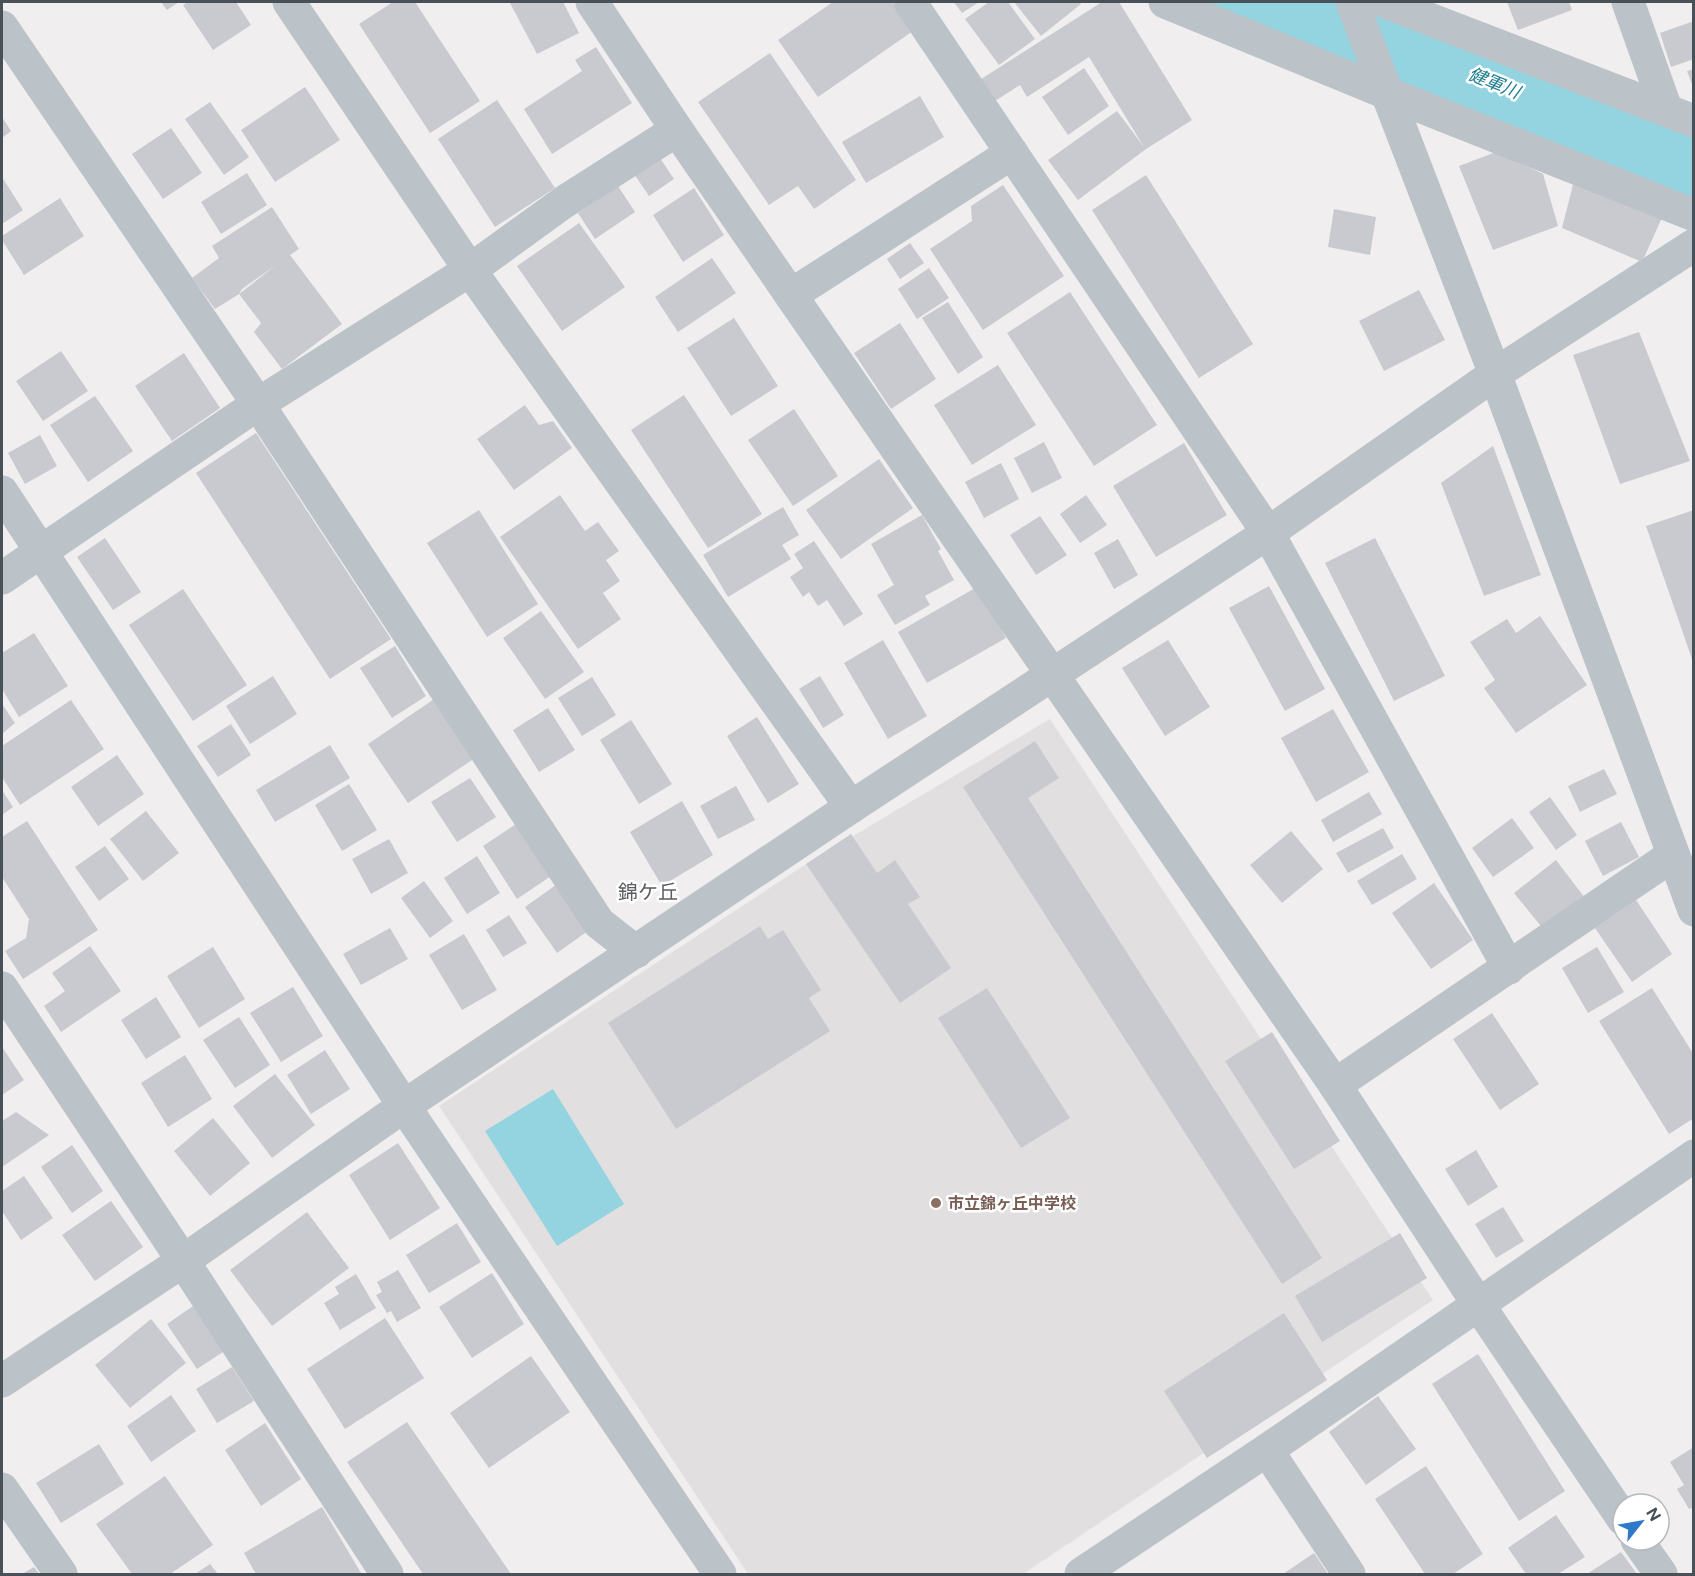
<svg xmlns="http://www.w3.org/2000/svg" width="1695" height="1576" font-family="'Public Sans','Noto Sans JP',sans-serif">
  <rect width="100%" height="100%" fill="#f0eeee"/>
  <!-- education -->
  <path fill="#e1dfdf" d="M1050 719 1433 1300 1023 1574H748L439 1106 806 864Z"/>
  <!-- water -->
  <g fill="#93d4e0">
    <path d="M1201 2H1361L1693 137V203Z"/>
    <path d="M553 1089 624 1204 557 1246 485 1131Z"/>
  </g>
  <!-- building -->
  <g fill="#c9cad0" fill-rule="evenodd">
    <path d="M161 2H179L167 10Z"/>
    <path d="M188 2H236L251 25 213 50 183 5Z"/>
    <path d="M393 2H415L480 101 430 133 359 24Z"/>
    <path d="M512 2H563L579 33 537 54 510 3Z"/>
    <path d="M833 2H892L913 31 818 97 778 40Z"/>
    <path d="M954 2H979L962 13Z"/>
    <path d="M989 2H1008L1035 39 999 65 965 19Z"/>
    <path d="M1014 2H1079L1081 4 1041 36Z"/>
    <path d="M1102 2H1119L1192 120 1146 149 1078 200 1048 160 1117 111 1144 147 1089 57 1027 97 1020 85 995 101 981 79Z"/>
    <path d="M1507 2H1569L1572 10 1518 30Z"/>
    <path d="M1694 21V59L1671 67 1660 33Z"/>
    <path d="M596 47 632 103 552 154 524 109 582 71 575 60Z"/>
    <path d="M770 53 856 180 814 209 798 186 769 205 698 102Z"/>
    <path d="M1084 68 1109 106 1068 135 1042 97Z"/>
    <path d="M1694 69V87H1693L1687 71Z"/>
    <path d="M305 87 340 140 275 182 241 130Z"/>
    <path d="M920 96 944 137 866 183 842 142Z"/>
    <path d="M497 100 555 188 495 227 438 139Z"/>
    <path d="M210 102 249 157 224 175 185 119Z"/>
    <path d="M2 117 11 131 2 138Z"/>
    <path d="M171 128 202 173 163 199 132 154Z"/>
    <path d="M1496 152 1543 174 1558 226 1493 250 1459 166Z"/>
    <path d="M660 158 674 179 649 196 634 174Z"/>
    <path d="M247 173 267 205 221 234 201 202Z"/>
    <path d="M1146 175 1253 344 1199 378 1092 210Z"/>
    <path d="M2 177 23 210 2 224Z"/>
    <path d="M1575 177 1665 211 1642 262 1562 228Z"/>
    <path d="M1003 185 1064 276 983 330 930 249 972 221 971 206Z"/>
    <path d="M618 186 635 212 595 239 578 213Z"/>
    <path d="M694 188 724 235 683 262 653 215Z"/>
    <path d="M60 198 84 236 24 275 2 240V236Z"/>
    <path d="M272 207 299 249 290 255 342 324 282 369 254 332 261 323 239 294 215 309 192 278 219 258 212 246ZM276 265 239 294 242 289Z"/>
    <path d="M1334 209 1376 217 1370 255 1328 247Z"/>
    <path d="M579 223 625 287 562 331 517 266Z"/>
    <path d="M910 243 924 263 900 279 887 259Z"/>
    <path d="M712 258 736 293 678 332 655 297Z"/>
    <path d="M929 268 949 298 917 319 898 289Z"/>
    <path d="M1419 290 1445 340 1384 371 1359 321Z"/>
    <path d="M1070 292 1157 425 1094 466 1007 333Z"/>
    <path d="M948 302 983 357 958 374 922 318Z"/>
    <path d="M734 318 778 386 731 416 687 348Z"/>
    <path d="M900 323 936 379 891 409 854 353Z"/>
    <path d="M1639 332 1690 461 1620 484 1573 355Z"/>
    <path d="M61 351 88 391 43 421 16 381Z"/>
    <path d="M184 353 220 408 172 441 135 386Z"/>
    <path d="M998 365 1036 425 972 465 934 405Z"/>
    <path d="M684 395 762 514 708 548 631 430Z"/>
    <path d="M95 396 133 451 88 482 50 425Z"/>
    <path d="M525 405 539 425 553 421 572 448 514 490 477 439Z"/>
    <path d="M794 409 838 476 793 506 748 440Z"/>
    <path d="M256 433 391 639 330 679 196 473Z"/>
    <path d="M40 435 57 466 25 484 8 453Z"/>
    <path d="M1044 442 1062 478 1032 493 1014 458Z"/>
    <path d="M1184 443 1227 515 1156 557 1113 486Z"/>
    <path d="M1493 446 1541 575 1484 596 1441 483Z"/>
    <path d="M879 459 913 508 841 559 806 510Z"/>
    <path d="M1001 463 1019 499 984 518 965 482Z"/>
    <path d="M560 495 585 531 598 522 619 551 606 560 620 581 603 593 621 619 578 649 500 537Z"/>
    <path d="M1086 495 1107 525 1080 543 1060 514Z"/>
    <path d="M783 507 799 535 782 545 791 559 728 597 703 555Z"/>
    <path d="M479 510 538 604 487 637 427 543Z"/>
    <path d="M1694 510V662H1693L1646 526Z"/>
    <path d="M922 515 941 549 938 551 954 580 925 596 930 605 895 625 877 595 894 585 871 544Z"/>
    <path d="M1040 516 1067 555 1036 575 1010 535Z"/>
    <path d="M105 538 141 592 113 610 77 557Z"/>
    <path d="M1375 538 1445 676 1394 701 1325 563Z"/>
    <path d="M1118 539 1138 575 1114 589 1094 553Z"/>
    <path d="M814 541 863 614 844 626 827 600 818 606 809 592 803 597 790 577 803 568 794 554Z"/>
    <path d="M1269 586 1325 689 1285 711 1229 608Z"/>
    <path d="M977 587 1006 638 927 683 898 632Z"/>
    <path d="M183 589 247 685 193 721 129 625Z"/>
    <path d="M541 611 584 672 545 699 503 638Z"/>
    <path d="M1540 616 1587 685 1516 733 1484 688 1495 680 1470 642 1507 619 1516 633Z"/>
    <path d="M34 633 68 686 19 717 2 689V653Z"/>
    <path d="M883 640 927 716 888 739 844 663Z"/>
    <path d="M1168 640 1210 707 1165 736 1122 668Z"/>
    <path d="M395 646 426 696 392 718 360 668Z"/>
    <path d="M273 676 297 714 250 744 226 706Z"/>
    <path d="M820 676 844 715 823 728 799 689Z"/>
    <path d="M592 677 616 715 582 736 558 698Z"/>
    <path d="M440 695 481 754 408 803 368 744Z"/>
    <path d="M71 700 104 749 20 805 2 777V746Z"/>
    <path d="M2 704 15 723 2 734Z"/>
    <path d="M548 708 575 750 539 772 513 730Z"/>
    <path d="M1333 709 1369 772 1316 802 1281 738Z"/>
    <path d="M757 717 799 784 768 803 727 736Z"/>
    <path d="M631 720 672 784 639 804 600 740Z"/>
    <path d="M231 724 251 755 218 777 197 746Z"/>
    <path d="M1035 741 1059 778 1028 798 1322 1258 1282 1284 963 787Z"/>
    <path d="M330 745 350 778 275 822 256 790Z"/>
    <path d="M117 755 144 794 98 826 71 787Z"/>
    <path d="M1604 769 1617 794 1580 812 1568 786Z"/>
    <path d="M470 778 496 817 457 842 431 802Z"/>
    <path d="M349 784 377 830 342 851 315 805Z"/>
    <path d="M736 786 755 820 718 839 700 806Z"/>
    <path d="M2 790 13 807 2 815Z"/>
    <path d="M1369 792 1382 814 1333 842 1321 820Z"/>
    <path d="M1550 797 1577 835 1556 850 1529 812Z"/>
    <path d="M682 801 713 855 662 886 630 832Z"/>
    <path d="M146 811 179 853 143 881 110 839Z"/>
    <path d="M1512 818 1534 848 1493 877 1472 848Z"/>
    <path d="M522 820 557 872 517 899 483 846Z"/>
    <path d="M27 821 98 930 23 979 5 951 26 938 29 919 2 877V837Z"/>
    <path d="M1621 822 1639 857 1603 876 1585 841Z"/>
    <path d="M1383 828 1394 848 1348 873 1336 853Z"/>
    <path d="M1291 831 1323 869 1282 903 1250 865Z"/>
    <path d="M851 834 877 873 895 860 920 897 908 904 951 968 900 1003 806 864Z"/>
    <path d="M389 839 408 873 371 894 352 859Z"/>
    <path d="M105 846 129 879 99 901 75 867Z"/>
    <path d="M1402 854 1417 879 1372 905 1357 881Z"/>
    <path d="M477 856 500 893 467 914 444 878Z"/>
    <path d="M1556 860 1585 898 1544 930 1514 893Z"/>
    <path d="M567 877 599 923 557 953 525 907Z"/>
    <path d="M424 881 453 921 430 938 401 898Z"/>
    <path d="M1434 883 1473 940 1431 969 1392 913Z"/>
    <path d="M1636 900 1672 954 1632 982 1595 928Z"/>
    <path d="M509 915 527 943 503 957 486 930Z"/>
    <path d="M760 926 768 939 783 930 821 990 809 998 830 1031 676 1129 608 1023Z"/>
    <path d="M390 928 408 959 361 985 343 954Z"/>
    <path d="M464 934 497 990 462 1010 429 955Z"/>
    <path d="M90 946 121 991 61 1032 44 1006 65 991 52 973Z"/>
    <path d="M213 947 245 999 199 1028 167 976Z"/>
    <path d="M1597 947 1624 992 1588 1013 1562 968Z"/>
    <path d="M293 987 323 1036 281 1062 250 1013Z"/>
    <path d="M987 988 1070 1118 1021 1148 938 1018Z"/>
    <path d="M1652 988 1694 1055V1118L1669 1134 1599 1021Z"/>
    <path d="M156 997 181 1037 146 1059 121 1020Z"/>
    <path d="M1492 1013 1539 1084 1500 1110 1453 1039Z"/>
    <path d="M239 1017 270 1065 235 1088 203 1040Z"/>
    <path d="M1272 1032 1340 1141 1294 1169 1225 1061Z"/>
    <path d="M2 1047 24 1080 2 1095Z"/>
    <path d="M325 1050 350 1089 311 1114 287 1075Z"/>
    <path d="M185 1055 212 1099 168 1127 141 1083Z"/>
    <path d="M275 1074 315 1125 272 1158 233 1106Z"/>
    <path d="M16 1112 49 1135 2 1167V1121Z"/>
    <path d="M213 1118 250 1163 210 1196 174 1151Z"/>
    <path d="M398 1143 440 1208 390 1240 349 1175Z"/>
    <path d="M72 1145 103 1191 72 1213 41 1167Z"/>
    <path d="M1476 1150 1498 1187 1468 1206 1445 1169Z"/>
    <path d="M24 1176 53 1218 21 1240 2 1211V1191Z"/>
    <path d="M111 1201 143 1247 95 1281 62 1235Z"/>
    <path d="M1503 1207 1524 1241 1496 1258 1475 1224Z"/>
    <path d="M307 1212 349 1268 272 1326 230 1270Z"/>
    <path d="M457 1223 481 1262 429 1293 406 1255Z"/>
    <path d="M1400 1233 1427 1278 1322 1342 1295 1296Z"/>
    <path d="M398 1270 421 1308 397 1322 391 1311 387 1313 376 1295 382 1292 377 1282Z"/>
    <path d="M492 1273 524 1324 472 1358 439 1307Z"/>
    <path d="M356 1274 376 1308 340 1330 324 1303 339 1294 335 1287Z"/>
    <path d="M196 1304 226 1350 197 1369 167 1324Z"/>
    <path d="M1284 1313 1327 1380 1207 1458 1164 1391Z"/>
    <path d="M385 1318 424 1378 345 1429 307 1369Z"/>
    <path d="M151 1319 186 1363 130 1408 95 1365Z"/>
    <path d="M1478 1354 1565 1491 1519 1521 1432 1384Z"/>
    <path d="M531 1356 570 1412 489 1468 450 1413Z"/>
    <path d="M232 1367 254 1401 217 1423 196 1389Z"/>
    <path d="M171 1395 196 1431 151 1462 127 1426Z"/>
    <path d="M1378 1396 1416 1449 1366 1485 1329 1432Z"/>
    <path d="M407 1422 511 1574H423L347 1462Z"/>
    <path d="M265 1423 301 1479 261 1506 225 1450Z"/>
    <path d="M99 1444 124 1484 61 1523 36 1483Z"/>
    <path d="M1694 1447V1507L1689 1509 1677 1489 1684 1485 1670 1462Z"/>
    <path d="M1426 1466 1483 1554 1453 1574H1425L1375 1499Z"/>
    <path d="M165 1476 213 1545 170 1574H132L96 1524Z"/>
    <path d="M322 1507 361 1573 358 1574H256L244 1553Z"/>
    <path d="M1556 1515 1585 1557 1558 1574H1526L1508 1548Z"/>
    <path d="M1621 1552 1637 1574H1587Z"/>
    <path d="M1314 1553 1328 1574H1283Z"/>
    <path d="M210 1564 218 1574H195Z"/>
    <path d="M34 1567 39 1574H22Z"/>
  </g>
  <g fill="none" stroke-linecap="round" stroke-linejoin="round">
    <!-- minor -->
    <g stroke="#bbc2c8" stroke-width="33">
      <path d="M289 2 470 270 851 807"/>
      <path d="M592 2 677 130 1335 1085 1478 1304 1623 1519"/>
      <path d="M910 2 1268 533 1509 968"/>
      <path d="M1165 2 1389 94 1694 215"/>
      <path d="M1352 2 1495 374 1694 910"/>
      <path d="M1385 2 1694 121"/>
      <path d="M1628 2 1666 109"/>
      <path d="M2 27 258 404 599 923 636 952"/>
      <path d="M791 295 1012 153"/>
      <path d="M2 492 404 1106 720 1574"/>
      <path d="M2 578 258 404 470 270 564 202 677 130"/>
      <path d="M2 988 183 1261 387 1574"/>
      <path d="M1335 1085 1673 855"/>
      <path d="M2 1381 183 1261 404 1106 851 807 1268 533 1495 374 1694 245"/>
      <path d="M1267 1450 1349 1574"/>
      <path d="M2 1489 61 1574"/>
      <path d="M1637 1540 1661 1574"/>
      <path d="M1081 1574 1267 1450 1694 1156"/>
    </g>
  </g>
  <!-- markers -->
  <circle fill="#8d6e63" stroke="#fff" stroke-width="2" cx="936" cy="1203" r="6"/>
  <g text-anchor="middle" stroke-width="5" stroke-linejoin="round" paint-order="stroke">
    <!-- education labels -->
    <g font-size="16" font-weight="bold" fill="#785e54" stroke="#fff" text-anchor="start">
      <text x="948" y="1209">市立錦ヶ丘中学校</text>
    </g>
    <!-- water labels -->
    <g font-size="18" font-style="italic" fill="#1d7d8f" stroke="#fff">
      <text transform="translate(1494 83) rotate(22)" y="6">健軍川</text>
    </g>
    <!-- quarter labels -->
    <g font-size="20" fill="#5b5e61" stroke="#fff">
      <text x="648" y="899">錦ケ丘</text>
    </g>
  </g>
  <!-- border -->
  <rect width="1695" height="1576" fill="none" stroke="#485158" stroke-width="6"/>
  <!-- north arrow -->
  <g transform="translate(1641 1522) rotate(59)"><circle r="28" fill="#ffffff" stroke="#b6b9bc" stroke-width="1.5"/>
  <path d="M0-4.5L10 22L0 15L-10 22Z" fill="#2f7ac8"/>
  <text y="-9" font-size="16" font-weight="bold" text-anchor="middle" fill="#485158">N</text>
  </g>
</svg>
